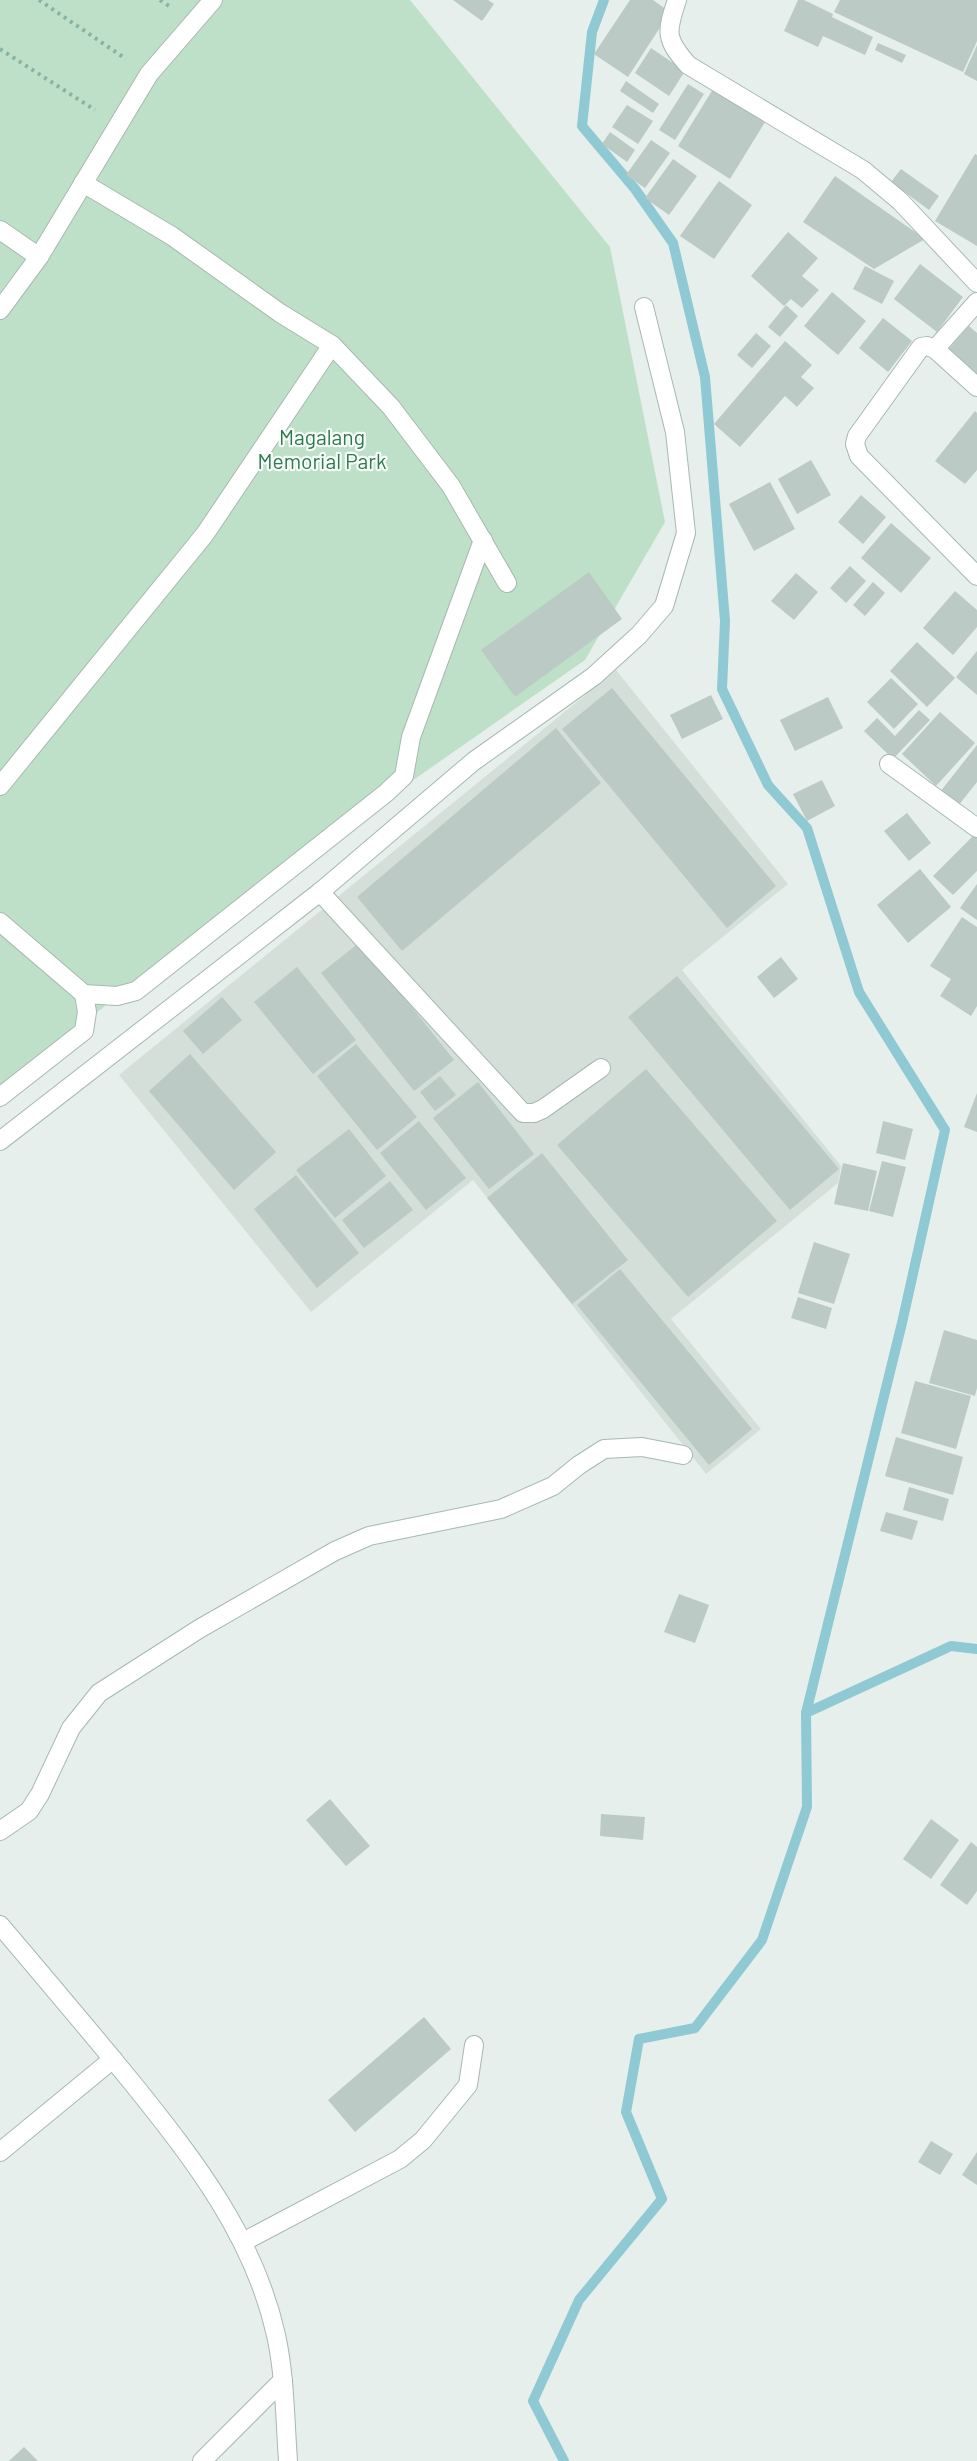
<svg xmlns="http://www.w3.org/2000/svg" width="977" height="2461" font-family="Barlow,sans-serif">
  <rect width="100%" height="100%" fill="#e6efeb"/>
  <!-- built -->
  <path fill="#d4dfda" d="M616 670 788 884 682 970 841 1166 838 1183 671 1319 761 1429 706 1474 473 1180 311 1312 119 1075Z"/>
  <!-- green -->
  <path fill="#bfe0c8" d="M0 0H410L610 247 665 522 585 660 196 932 0 1091Z"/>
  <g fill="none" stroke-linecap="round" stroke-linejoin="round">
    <!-- stream -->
    <g stroke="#8ec9d4" stroke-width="10">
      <path d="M806 1713 951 1646 977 1649"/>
      <path d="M564 2461 533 2401 579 2300 662 2199 626 2112 639 2039 695 2028 762 1940 807 1807 806 1713 902 1323 945 1130 859 992 807 828 768 785 722 689 725 621 705 377 673 243 635 189 582 126 592 32 604 0"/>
    </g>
  </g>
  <!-- building -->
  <g fill="#bbcac4">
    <path d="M453 0H488L494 4 482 21Z"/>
    <path d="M630 0H653L670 12 628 77 594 54Z"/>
    <path d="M798 0H804L833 14 832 17 873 37 865 55 823 36 818 47 784 31Z"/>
    <path d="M840 0H977V41L963 72 834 12Z"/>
    <path d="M878 43 906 55 902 63 875 50Z"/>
    <path d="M977 45V81L964 74Z"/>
    <path d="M651 48 685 71 669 96 635 73Z"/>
    <path d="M626 81 659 104 653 113 620 91Z"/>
    <path d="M688 84 704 94 675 140 659 130Z"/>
    <path d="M713 89 765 122 730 179 678 146Z"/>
    <path d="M627 105 653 121 638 144 612 127Z"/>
    <path d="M610 132 635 150 627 162 602 144Z"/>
    <path d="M651 140 670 153 645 188 626 175Z"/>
    <path d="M975 154 977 155V246L935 221Z"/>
    <path d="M673 159 697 176 669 215 645 198Z"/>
    <path d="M901 169 939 196 929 210 891 182Z"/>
    <path d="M835 176 925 239 874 269 803 222Z"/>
    <path d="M719 181 752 205 714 259 680 236Z"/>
    <path d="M788 232 818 258 802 276 819 290 802 308 791 299 784 306 751 276Z"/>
    <path d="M920 264 963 297 937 332 894 299Z"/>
    <path d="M865 266 894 281 882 304 853 289Z"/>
    <path d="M832 292 866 321 838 355 804 326Z"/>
    <path d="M786 305 798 316 780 337 768 327Z"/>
    <path d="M883 318 912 341 888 372 859 348Z"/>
    <path d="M969 326 977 333V379L946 352Z"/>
    <path d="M756 333 771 346 752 368 737 355Z"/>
    <path d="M785 341 812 365 801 377 814 388 797 407 785 396 740 447 714 424Z"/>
    <path d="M975 411 977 413V470L965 484 935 461Z"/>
    <path d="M811 460 831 495 797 514 778 479Z"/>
    <path d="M770 482 795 529 754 551 729 504Z"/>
    <path d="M861 495 886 517 863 544 838 522Z"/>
    <path d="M891 523 931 558 901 593 861 558Z"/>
    <path d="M850 566 866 581 846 603 830 588Z"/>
    <path d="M589 572 622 619 515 697 481 650Z"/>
    <path d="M796 573 818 592 794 620 771 601Z"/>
    <path d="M873 582 885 593 865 616 853 605Z"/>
    <path d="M955 591 977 610V627L953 655 923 628Z"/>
    <path d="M917 642 955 678 927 707 890 671Z"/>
    <path d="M977 651V695L956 677Z"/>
    <path d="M891 678 918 704 894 729 867 702Z"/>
    <path d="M612 688 776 886 727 928 562 729Z"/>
    <path d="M711 695 723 719 682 739 670 715Z"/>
    <path d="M828 697 843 728 795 751 780 720Z"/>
    <path d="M919 710 930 720 893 759 864 731 877 718 895 736Z"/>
    <path d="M940 712 975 743 936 786 902 754Z"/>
    <path d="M556 728 601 783 402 951 357 897Z"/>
    <path d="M977 745V782L958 806 940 792Z"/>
    <path d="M822 780 835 806 807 821 793 794Z"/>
    <path d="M907 813 931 843 909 861 884 831Z"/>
    <path d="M977 832V871L953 895 933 876Z"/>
    <path d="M920 869 951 907 908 943 877 905Z"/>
    <path d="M977 884V920L960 908Z"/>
    <path d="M962 917 977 927V1006L971 1016 940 996 951 979 930 966Z"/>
    <path d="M360 942 454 1060 414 1091 321 973Z"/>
    <path d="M781 957 798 979 774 998 757 977Z"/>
    <path d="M297 967 356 1040 313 1074 254 1002Z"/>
    <path d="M677 976 839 1169 790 1210 628 1017Z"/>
    <path d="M222 997 242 1020 203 1054 183 1031Z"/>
    <path d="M356 1044 417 1117 377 1150 317 1076Z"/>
    <path d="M190 1054 276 1152 234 1190 149 1091Z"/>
    <path d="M646 1069 777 1221 688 1297 557 1145Z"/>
    <path d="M440 1076 456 1095 435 1111 420 1092Z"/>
    <path d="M478 1082 534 1154 489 1189 433 1118Z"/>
    <path d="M977 1093V1132L964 1127Z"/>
    <path d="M419 1121 466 1178 426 1210 380 1153Z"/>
    <path d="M883 1121 913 1129 905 1160 876 1153Z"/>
    <path d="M349 1129 386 1176 335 1218 296 1170Z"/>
    <path d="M542 1153 628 1260 572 1304 487 1198Z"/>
    <path d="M882 1161 906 1167 893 1217 869 1211Z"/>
    <path d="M843 1163 877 1171 868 1211 834 1204Z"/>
    <path d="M296 1175 359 1253 317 1288 254 1209Z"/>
    <path d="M390 1181 413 1210 364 1248 342 1220Z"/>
    <path d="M814 1242 850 1254 834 1304 798 1293Z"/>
    <path d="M620 1269 752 1429 709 1465 577 1305Z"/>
    <path d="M798 1297 832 1308 826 1329 791 1318Z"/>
    <path d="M944 1330 977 1340V1388L975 1396 929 1383Z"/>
    <path d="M915 1381 971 1396 956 1449 901 1433Z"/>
    <path d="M896 1437 963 1457 953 1495 885 1476Z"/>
    <path d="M909 1487 949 1499 943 1521 903 1510Z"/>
    <path d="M886 1512 918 1521 912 1540 880 1531Z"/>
    <path d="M679 1594 709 1605 695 1643 664 1632Z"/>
    <path d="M330 1799 370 1846 346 1866 306 1820Z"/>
    <path d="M601 1814 645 1817 643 1840 600 1836Z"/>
    <path d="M931 1819 959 1840 931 1879 903 1859Z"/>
    <path d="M971 1842 977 1847V1891L967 1905 940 1885Z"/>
    <path d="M424 2017 451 2049 355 2132 328 2100Z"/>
    <path d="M931 2141 953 2154 940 2175 918 2162Z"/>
    <path d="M977 2152V2185L962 2175Z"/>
    <path d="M24 2447 38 2461H9Z"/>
  </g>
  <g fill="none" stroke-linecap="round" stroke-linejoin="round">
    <!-- minor casing -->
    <g stroke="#a8b8b2" stroke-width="20">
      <g id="minor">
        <path d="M677 0C666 32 665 39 688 65L863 170 900 201 977 283"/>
        <path d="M83 183 172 236 280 313 332 345 391 407 451 486 507 583"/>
        <path d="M0 230 39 257"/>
        <path d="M0 310 39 257 149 74 213 0"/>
        <path d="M935 349 977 302"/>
        <path d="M977 387 935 349 927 346 921 347 857 436 855 444 859 456 977 576"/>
        <path d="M889 764 977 828"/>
        <path d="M0 786 205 534 332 345"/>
        <path d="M320 892 523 1113H534L543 1109 601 1068"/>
        <path d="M0 922 84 994 117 996 136 991 386 793 404 776 411 737 483 540"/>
        <path d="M0 1097 84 1031 87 1012 84 994"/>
        <path d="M0 1141 320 892 474 761 594 676 639 635 664 606 686 533 675 432 644 307"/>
        <path d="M0 1831 29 1811 40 1794 71 1728 99 1693 199 1629 335 1551 369 1536 501 1509 553 1486 579 1465 604 1449 642 1447 683 1455"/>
        <path d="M0 1925C45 1978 90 2031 134 2085 195 2161 254 2237 276 2335 285 2376 285 2419 288 2461"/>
        <path d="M0 2152 113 2059"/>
        <path d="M243 2242 400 2159 423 2140 468 2085 474 2045"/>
        <path d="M202 2461 283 2380"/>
      </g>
    </g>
    <!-- path -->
    <g stroke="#86b3a5" stroke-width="4" stroke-dasharray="3 4.5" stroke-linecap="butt">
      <path d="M39 0 126 59"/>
      <path d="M160 0 172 8"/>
      <path d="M0 49 95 110"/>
    </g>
    <!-- minor -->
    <use href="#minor" stroke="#fff" stroke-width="18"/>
  </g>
  <g text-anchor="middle" stroke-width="4.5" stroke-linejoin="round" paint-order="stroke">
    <!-- park labels -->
    <g font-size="21" fill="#2d7a4b" stroke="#f7fbf9">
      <text x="322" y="445">Magalang<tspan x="322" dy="24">Memorial Park</tspan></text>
    </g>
  </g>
</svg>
